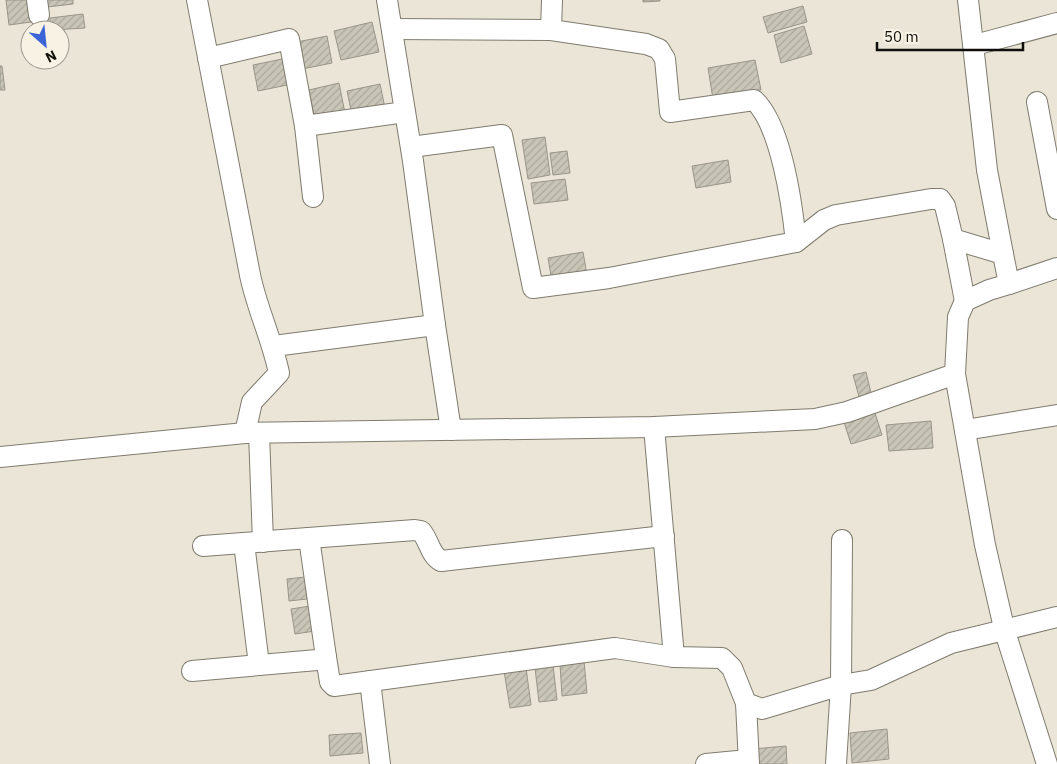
<svg xmlns="http://www.w3.org/2000/svg" width="1057" height="764" font-family="'IBM Plex Sans',sans-serif">
  <defs>
    <pattern id="building-hatch" width="6" height="6" patternUnits="userSpaceOnUse" patternTransform="scale(1.25)"><rect width="6" height="6" fill="#c9c5b7"/><path d="M-1 1l2-2M0 6l6-6M5 7l2-2" fill="none" stroke="#aca89c"/></pattern>
  </defs>
  <rect width="100%" height="100%" fill="#eae5d7"/>
  <!-- building -->
  <g fill="url(#building-hatch)" stroke="#999588">
    <path d="M6 0H29L31 22 9 25Z"/>
    <path d="M46 0H73V4L47 7Z"/>
    <path d="M643 0H660V1L643 2Z"/>
    <path d="M803 6 807 22 768 33 763 17Z"/>
    <path d="M83 14 85 28 51 30 50 18Z"/>
    <path d="M372 22 379 52 341 60 334 31Z"/>
    <path d="M804 26 812 54 781 63 774 35Z"/>
    <path d="M327 36 332 63 302 69 297 42Z"/>
    <path d="M287 58 292 84 258 91 253 65Z"/>
    <path d="M755 60 761 90 713 99 708 68Z"/>
    <path d="M0 66H2L5 90H0Z"/>
    <path d="M339 83 345 113 315 120 309 90Z"/>
    <path d="M380 84 385 108 352 115 347 91Z"/>
    <path d="M545 137 550 175 528 179 522 140Z"/>
    <path d="M567 151 570 173 553 175 550 153Z"/>
    <path d="M728 160 731 182 696 188 692 166Z"/>
    <path d="M565 179 568 200 534 204 531 183Z"/>
    <path d="M583 252 587 275 552 281 548 258Z"/>
    <path d="M866 372 872 397 860 400 853 375Z"/>
    <path d="M874 410 882 435 851 444 843 419Z"/>
    <path d="M931 421 933 448 889 451 886 425Z"/>
    <path d="M305 577 307 599 289 601 287 579Z"/>
    <path d="M310 606 315 631 295 634 291 609Z"/>
    <path d="M584 661 587 693 562 696 560 664Z"/>
    <path d="M553 665 557 700 539 702 535 668Z"/>
    <path d="M526 668 531 705 510 708 504 671Z"/>
    <path d="M887 729 889 759 852 763 850 733Z"/>
    <path d="M361 733 363 753 330 756 329 735Z"/>
    <path d="M786 746 787 764H754L753 749Z"/>
  </g>
  <g fill="none" stroke-linecap="round" stroke-linejoin="round">
    <!-- minor casing -->
    <g stroke="#7f7b6e" stroke-width="22">
      <g id="minor">
        <path d="M37 0 39 15"/>
        <path d="M197 0 250 275C257 309 272 339 279 373L252 402 245 433"/>
        <path d="M387 0 413 161 435 325 451 430"/>
        <path d="M968 0 987 170 1003 254"/>
        <path d="M392 29 551 30 646 44 659 49 665 59 670 112 754 100C781 125 792 204 796 242"/>
        <path d="M551 30 552 0"/>
        <path d="M975 45 1057 23"/>
        <path d="M208 58 289 39 305 126 313 197"/>
        <path d="M1037 102 1057 209"/>
        <path d="M305 126 405 112"/>
        <path d="M411 147 502 135 533 288 609 278 796 242 824 220 836 215 931 199H940L945 206 953 239 1003 254 1009 284 989 290 965 301 958 317 955 374 985 545 1005 632 1047 764"/>
        <path d="M953 239 965 301"/>
        <path d="M1009 284 1057 268"/>
        <path d="M274 346 435 325"/>
        <path d="M654 427 674 657"/>
        <path d="M965 430 1057 415"/>
        <path d="M259 433 263 542"/>
        <path d="M0 457 245 433 654 427 815 419 847 412 955 374"/>
        <path d="M244 543 259 665"/>
        <path d="M203 546 415 530 421 531C429 540 430 555 441 561L664 536"/>
        <path d="M326 657 330 682 334 686 615 648 674 657 722 658 732 668 746 703 762 709 841 685 871 680 951 643 1057 617"/>
        <path d="M192 671 317 660 326 657 309 538"/>
        <path d="M370 681 380 764"/>
        <path d="M746 703 749 764"/>
        <path d="M706 764 748 760"/>
        <path d="M836 764 841 685 842 540"/>
      </g>
    </g>
    <!-- minor -->
    <use href="#minor" stroke="#fff" stroke-width="20"/>
  </g>
  <!-- north arrow -->
  <g transform="translate(45 45) rotate(153)"><circle r="24" fill="#f7f2e4" stroke="#9b978d"/>
  <path d="M0-4L9 19L0 12L-9 19Z" fill="#3c64d6"/>
  <text y="-8" font-size="14" font-weight="bold" text-anchor="middle" fill="#100e0a">N</text>
  </g>
  <!-- scale -->
  <path d="M877 42v8h146v-8" fill="none" stroke="#100e0a" stroke-width="2.5"/>
  <text x="884" y="42" font-size="15" fill="#100e0a" stroke="#f7f2e4" stroke-width="4" paint-order="stroke">50 m</text>
</svg>
